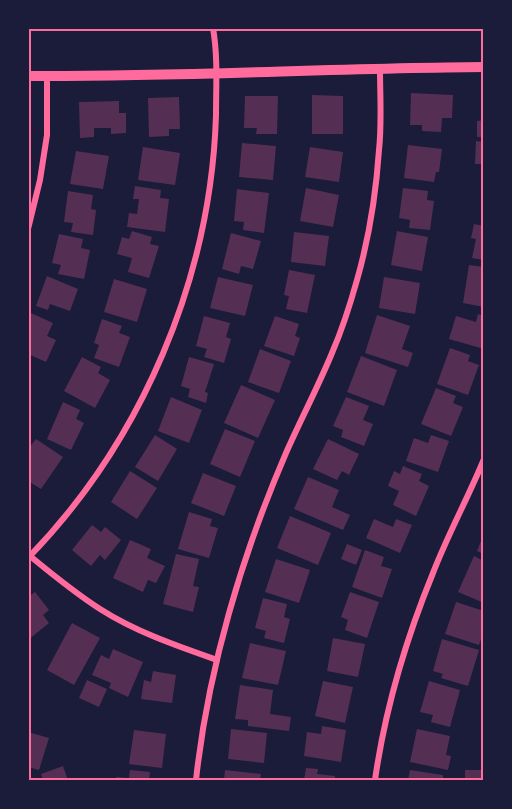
<svg xmlns="http://www.w3.org/2000/svg" width="512" height="809" font-family="Karla,sans-serif">
  <rect width="100%" height="100%" fill="#1b1b3a"/>
  <!-- building -->
  <g fill="#542f53">
    <path d="M411 93 453 95 452 118H442L441 132 422 131V125H410Z"/>
    <path d="M312 95 343 96V134H312Z"/>
    <path d="M245 96H278L277 134H256L257 128H244Z"/>
    <path d="M179 97 180 129H169V136L149 137 148 98Z"/>
    <path d="M119 101V113H126V133L111 134V128H94V137L80 138 79 102Z"/>
    <path d="M484 120V137H477V121Z"/>
    <path d="M476 141 484 142V164H475Z"/>
    <path d="M242 143 276 146 273 180 239 177Z"/>
    <path d="M408 145 442 149 439 172H436L434 182 404 178Z"/>
    <path d="M143 147 180 153 175 185 138 180Z"/>
    <path d="M310 147 343 152 339 182 305 177Z"/>
    <path d="M76 151 109 156 103 189 70 184Z"/>
    <path d="M135 186 161 190 160 198 169 199 165 232 127 227 129 213 137 214 139 199H133Z"/>
    <path d="M306 188 339 195 333 227 300 221Z"/>
    <path d="M403 188 428 191 427 200 434 201 430 230 409 228 410 220 399 218Z"/>
    <path d="M237 189 269 193 264 233 243 230 244 222 234 221Z"/>
    <path d="M68 191 93 195 91 209 96 210 93 235 71 232 73 223 64 222Z"/>
    <path d="M474 224 484 226V260L472 258 476 239 471 238Z"/>
    <path d="M132 231 152 237 150 244 159 246 149 278 128 272 132 258 117 254 122 237 129 239Z"/>
    <path d="M397 231 428 237 422 271 391 265Z"/>
    <path d="M294 232 329 236 325 266 291 262Z"/>
    <path d="M231 233 261 241 253 269 241 266 239 274 222 269Z"/>
    <path d="M59 234 83 239 81 248 90 250 84 279 58 274 61 265 52 263Z"/>
    <path d="M469 265 484 267V307L463 303Z"/>
    <path d="M289 270 315 275 307 313 286 309 289 296 284 295Z"/>
    <path d="M47 276 78 289 70 311 50 304 48 310 36 306Z"/>
    <path d="M218 277 253 285 245 316 210 308Z"/>
    <path d="M384 277 420 283 415 314 379 308Z"/>
    <path d="M114 279 147 289 137 322 104 312Z"/>
    <path d="M31 313 53 323 47 336 56 340 46 362 28 354V318Z"/>
    <path d="M478 314 484 316V349L449 339 456 316 476 322Z"/>
    <path d="M377 315 410 326 402 349 413 353 408 367 365 353Z"/>
    <path d="M204 316 230 323 226 337 231 339 224 363 204 357 207 349 196 346Z"/>
    <path d="M275 316 299 324 295 336 300 338 294 356 264 346Z"/>
    <path d="M102 319 122 326 119 333 130 337 119 367 94 358 99 345 94 343Z"/>
    <path d="M450 348 470 355 468 361 479 365 468 395 437 384Z"/>
    <path d="M260 349 291 361 279 393 248 382Z"/>
    <path d="M361 356 397 370 384 406 347 392Z"/>
    <path d="M82 357 101 367 98 373 110 380 95 408 64 391Z"/>
    <path d="M189 357 214 364 205 392 208 393 206 403 188 397 190 389 181 386Z"/>
    <path d="M241 385 275 400 258 438 224 423Z"/>
    <path d="M436 388 456 396 453 403 463 407 451 436 421 424Z"/>
    <path d="M171 397 202 410 189 443 158 431Z"/>
    <path d="M346 397 369 406 363 420 373 424 364 446 341 437 343 430 333 426Z"/>
    <path d="M63 402 80 410 76 419 84 423 71 450 47 439Z"/>
    <path d="M225 429 255 441 240 477 210 464Z"/>
    <path d="M155 435 177 449 158 481 135 467Z"/>
    <path d="M431 435 449 441 438 472 406 461 414 438 428 443Z"/>
    <path d="M36 439 63 457 41 489 28 481V449Z"/>
    <path d="M328 439 359 454 349 475 342 471 337 480 313 469Z"/>
    <path d="M403 466 422 474 419 481 429 486 416 516 393 505 399 491 388 486 394 471 400 474Z"/>
    <path d="M130 471 157 488 137 519 111 502Z"/>
    <path d="M203 473 236 486 224 516 191 503Z"/>
    <path d="M308 477 339 490 332 507 350 515 343 530 294 509Z"/>
    <path d="M189 512 212 519 210 526 218 528 209 558 178 549Z"/>
    <path d="M290 516 331 533 318 565 277 548Z"/>
    <path d="M374 519 393 527 396 519 412 525 400 553 366 538Z"/>
    <path d="M92 525 101 532 105 527 121 540 105 560 100 555 91 566 72 550Z"/>
    <path d="M483 536H484V554L477 551Z"/>
    <path d="M130 540 151 549 147 558 165 566 156 583 148 580 143 592 113 578Z"/>
    <path d="M347 544 362 550 356 565 341 559Z"/>
    <path d="M365 550 384 557 381 566 392 569 382 598 352 587Z"/>
    <path d="M176 554 199 559 193 586 199 587 193 612 163 604Z"/>
    <path d="M474 556 484 561V603L458 592Z"/>
    <path d="M276 559 310 570 299 603 265 592Z"/>
    <path d="M35 592 49 610 43 615 49 623 28 640V597Z"/>
    <path d="M350 592 379 602 367 638 345 630 348 620 341 617Z"/>
    <path d="M263 598 287 604 284 617 290 619 284 643 264 638 266 631 255 628Z"/>
    <path d="M456 602 484 611V630L479 645 445 634Z"/>
    <path d="M72 623 100 638 74 685 47 670Z"/>
    <path d="M333 638 365 644 358 677 327 671Z"/>
    <path d="M442 639 479 650 468 686 441 678 443 674 433 671Z"/>
    <path d="M250 643 286 651 278 685 242 678Z"/>
    <path d="M113 649 143 662 128 697 109 688 111 683 92 675 101 655 109 659Z"/>
    <path d="M153 671 176 675 172 703 141 699 144 680 151 682Z"/>
    <path d="M87 680 107 689 99 707 79 698Z"/>
    <path d="M323 681 353 687 345 723 315 716Z"/>
    <path d="M429 681 460 690 450 727 431 722 433 715 420 712Z"/>
    <path d="M240 685 273 690 270 714 291 717 289 731 248 726V720L235 719Z"/>
    <path d="M322 726 346 730 341 762 304 756 307 732 321 734Z"/>
    <path d="M231 729 267 733 264 763 228 759Z"/>
    <path d="M417 729 450 736 446 755 451 756 448 770 410 762Z"/>
    <path d="M134 730 166 734 162 768 129 764Z"/>
    <path d="M28 732 49 738 39 770 28 767Z"/>
    <path d="M63 766 68 780H43L41 774Z"/>
    <path d="M306 768 318 769 317 774 335 776V780H304Z"/>
    <path d="M130 770 150 772 149 780H116V777L129 778Z"/>
    <path d="M225 770 261 774 260 780H224Z"/>
    <path d="M410 770 443 775V780H408Z"/>
    <rect x="465" y="770" width="19" height="10"/>
  </g>
  <g fill="none" stroke-linecap="round" stroke-linejoin="round">
    <!-- minor -->
    <g stroke="#ff6b9d" stroke-width="6">
      <path d="M28 229 40 180 47 135V76"/>
      <path d="M30 556C53 575 75 593 100 609 136 632 177 646 217 660"/>
      <path d="M28 558C142 441 211 278 216 115 216 86 218 57 213 28"/>
      <path d="M196 780C208 669 242 555 286 453 301 419 318 387 332 353 342 330 350 305 357 280 369 238 376 194 379 150 382 123 380 96 380 69"/>
      <path d="M375 780C385 710 406 639 433 573 448 534 468 498 484 459"/>
    </g>
    <!-- tertiary -->
    <path stroke="#ff6b9d" stroke-width="10" d="M28 76C180 77 332 68 484 67"/>
  </g>
  <!-- border -->
  <rect width="512" height="809" fill="none" stroke="#1b1b3a" stroke-width="60"/>
  <rect x="30" y="30" width="452" height="749" fill="none" stroke="#ff6b9d" stroke-width="2"/>
</svg>
